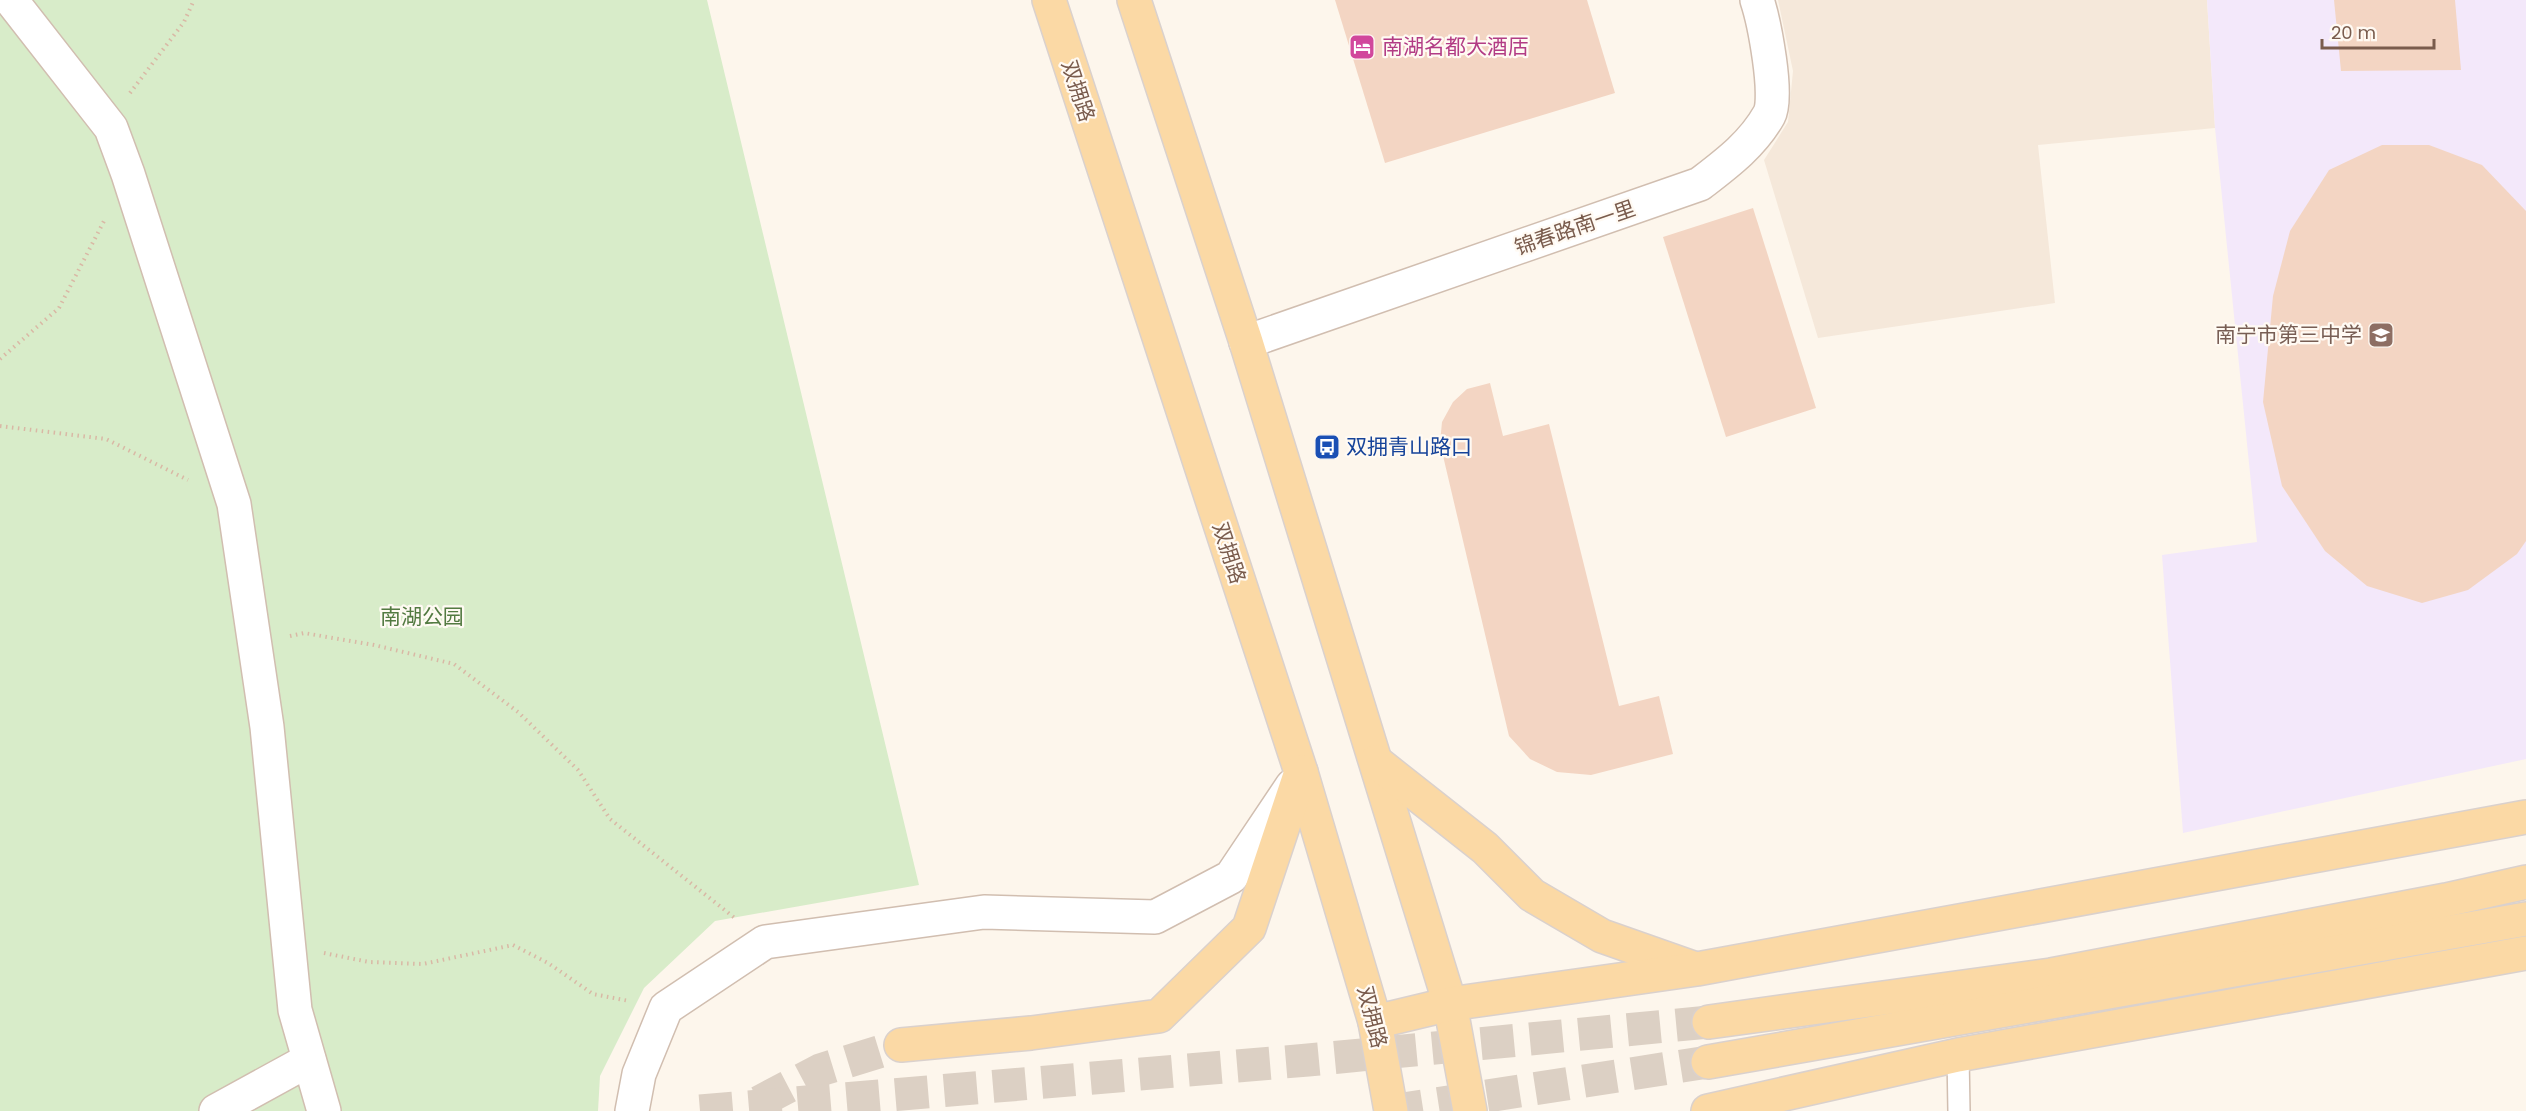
<svg xmlns="http://www.w3.org/2000/svg" width="2526" height="1111" font-family="Poppins,'Noto Sans SC',sans-serif">
  <rect width="100%" height="100%" fill="#fdf6ec"/>
  <!-- residential -->
  <path fill="#f5e8da" d="M1778 0H2207L2215 128 2038 145 2055 303 1818 338 1764 160 1788 122 1793 71Z"/>
  <!-- education -->
  <path fill="#f3e8fa" d="M2207 0H2526V759L2183 833 2162 555 2257 542 2215 128Z"/>
  <!-- green -->
  <path fill="#d8ecc9" d="M0 0H707L919 885 715 921 644 988 600 1076 598 1111H0Z"/>
  <!-- building -->
  <g fill="#f3d5c3">
    <path d="M1335 0H1587L1615 93 1385 163Z"/>
    <path d="M2334 0H2455L2461 70 2341 71Z"/>
    <path d="M2382 145H2429L2482 165 2526 211V541L2517 554 2468 590 2422 603 2367 586 2325 551 2282 486 2263 402 2273 296 2290 231 2329 170Z"/>
    <path d="M1753 208 1816 408 1726 437 1663 237Z"/>
    <path d="M1490 383 1503 436 1549 424 1619 706 1659 696 1673 754 1591 775 1557 772 1530 759 1509 736 1440 443 1442 422 1453 402 1467 389Z"/>
  </g>
  <g fill="none" stroke-linecap="round" stroke-linejoin="round">
    <!-- primary-tunnel -->
    <g stroke="#dcd0c4" stroke-width="33" stroke-dasharray="33 16" stroke-linecap="butt">
      <path d="M759 1102 820 1070 901 1045"/>
      <path d="M700 1111 1308 1060 1709 1022"/>
      <path d="M1390 1111 1708 1062"/>
    </g>
    <!-- service casing -->
    <g stroke="#d1beb0" stroke-width="24">
      <path id="service" d="M1958 1055 1959 1111"/>
    </g>
    <!-- minor casing -->
    <g stroke="#d1beb0" stroke-width="36">
      <g id="minor">
        <path d="M11 0 111 128 128 174 234 504 267 727 295 1010 324 1111"/>
        <path d="M1246 342 1700 184C1726 164 1752 145 1769 115 1779 97 1764 21 1757 0"/>
        <path d="M216 1111 309 1060"/>
        <path d="M632 1111 639 1074 666 1008 765 942 984 912 1155 917 1231 877 1292 786"/>
      </g>
    </g>
    <!-- primary casing -->
    <g stroke="#dad1cd" stroke-width="36">
      <g id="primary">
        <path d="M1049 0 1301 772 1375 1022 1391 1111"/>
        <path d="M1134 0 1246 342 1450 1004 1470 1111"/>
        <path d="M1376 762 1485 848 1532 895 1602 936 1693 968"/>
        <path d="M1375 1022 1450 1004 1697 969 2526 817"/>
        <path d="M1709 1022 2051 975 2446 900 2526 882"/>
        <path d="M901 1045 1031 1033 1159 1016 1249 928 1301 772"/>
        <path d="M1708 1062 2526 919"/>
        <path d="M1708 1111 1958 1055 2526 953"/>
      </g>
    </g>
    <!-- path -->
    <g stroke="#d9b8a5" stroke-width="4" stroke-dasharray="1.5 4.5" stroke-linecap="butt">
      <path d="M130 93 184 22 194 0"/>
      <path d="M0 359 59 308 104 221"/>
      <path d="M0 426 106 439 188 480"/>
      <path d="M290 636 304 633 374 645 454 664 518 712 578 770 610 819 736 919"/>
      <path d="M324 953 369 962 423 964 513 945 548 963 593 994 629 1001"/>
    </g>
    <!-- service -->
    <use href="#service" stroke="#fff" stroke-width="21"/>
    <!-- minor -->
    <use href="#minor" stroke="#fff" stroke-width="33"/>
    <!-- primary -->
    <use href="#primary" stroke="#fbd9a5" stroke-width="33"/>
  </g>
  <!-- icons -->
  <defs>
    <g id="hotel-square" transform="scale(1.35)"><rect x="-9" y="-9" width="18" height="18" rx="4" fill="#d1479c" stroke="#fffaf3"/><path d="M-6-4.5h1.5V1H6V5H4.5V3h-9V5H-6ZM-4 0a1.8 1.8 0 1 1 3.6 0ZM.5 0V-2.5h3Q6-2.5 6 0Z" fill="#fff"/></g>
    <g id="school-square" transform="scale(1.35)"><rect x="-9" y="-9" width="18" height="18" rx="4" fill="#8d6e63" stroke="#fffaf3"/><path d="M0-5L7-2L0 1L-7-2ZM-4 1L0 2.5L4 1V4Q0 6-4 4Z" fill="#fff"/></g>
    <g id="bus-square" transform="scale(1.35)"><rect x="-9" y="-9" width="18" height="18" rx="4" fill="#1a4fb4" stroke="#fffaf3"/><path d="M-5-6H5V4H4V6H2V4H-2V6H-4V4H-5ZM-3.5-4V0h7V-4ZM-3.5 1.2v1.5H-2V1.2ZM2 1.2v1.5H3.5V1.2Z" fill="#fff"/></g>
  </defs>
  <g fill-rule="evenodd">
    <use href="#hotel-square" x="1362" y="47"/>
    <use href="#school-square" x="2381" y="335"/>
    <use href="#bus-square" x="1327" y="447"/>
  </g>
  <g text-anchor="middle" stroke-width="4.5" stroke-linejoin="round" paint-order="stroke">
    <!-- hotel labels -->
    <g font-size="21" fill="#b23c85" stroke="#fffaf3" text-anchor="start">
      <text x="1382" y="54">南湖名都大酒㕆</text>
    </g>
    <!-- street labels -->
    <g font-size="21" fill="#7a5c4d" stroke="#fffaf3">
      <text transform="translate(1078 91) rotate(72)" y="7">双拥路</text>
      <text transform="translate(1575 228) rotate(-19)" y="7">锦春路南一里</text>
      <text transform="translate(1229 553) rotate(72)" y="7">双拥路</text>
      <text transform="translate(1372 1017) rotate(76)" y="7">双拥路</text>
    </g>
    <!-- education labels -->
    <g font-size="21" fill="#785e54" stroke="#fffaf3" text-anchor="end">
      <text x="2362" y="342">南宁市第三中学</text>
    </g>
    <!-- transit labels -->
    <g font-size="21" fill="#164399" stroke="#fffaf3" text-anchor="start">
      <text x="1346" y="454">双拥青山路口</text>
    </g>
    <!-- park labels -->
    <g font-size="21" fill="#537a41" stroke="#fffaf3">
      <text x="422" y="624">南湖公园</text>
    </g>
  </g>
  <!-- scale -->
  <path d="M2322 39v9h112v-9" fill="none" stroke="#7a5c4d" stroke-width="3"/>
  <text x="2331" y="39" font-size="18" fill="#7a5c4d" stroke="#fffaf3" stroke-width="4.5" paint-order="stroke">20 m</text>
</svg>
